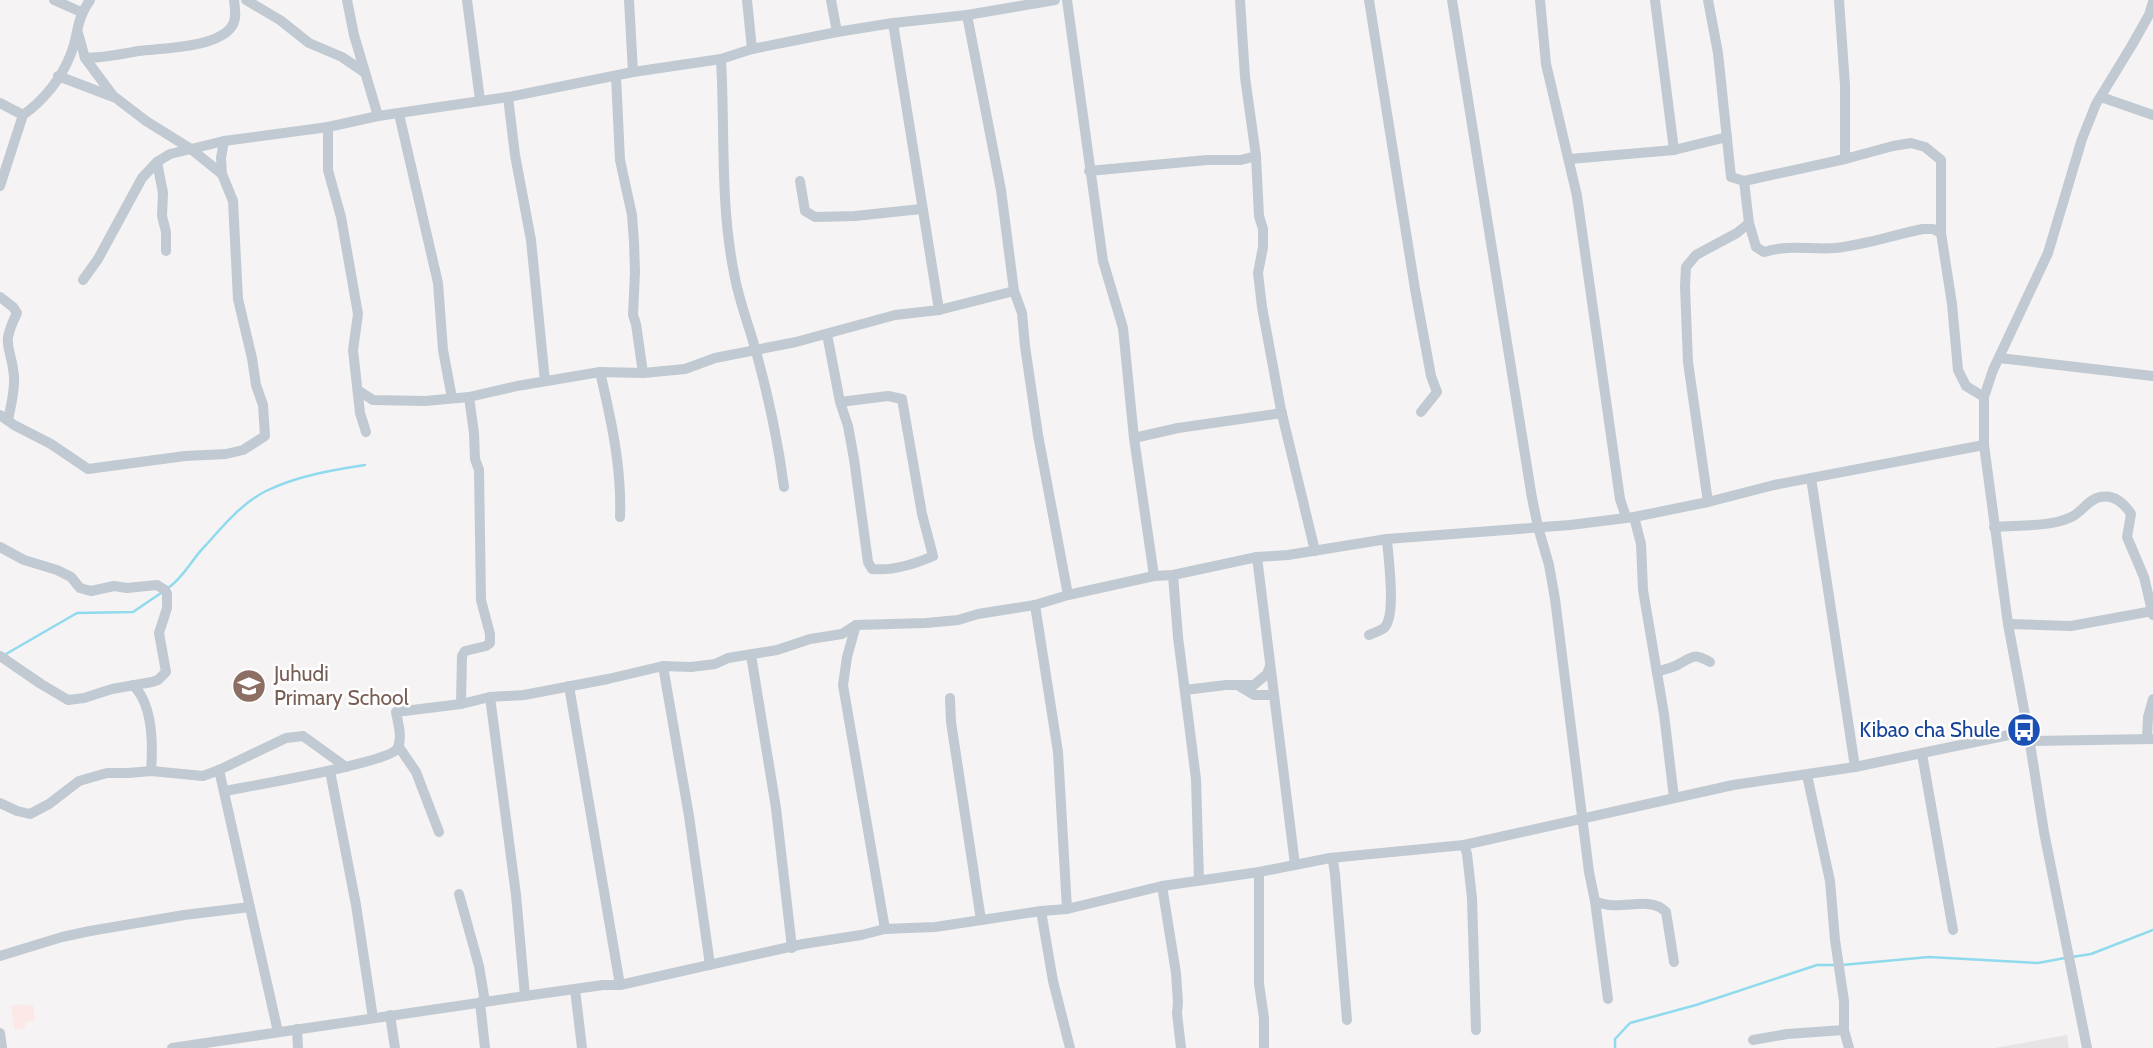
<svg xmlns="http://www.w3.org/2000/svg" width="2153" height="1048" font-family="Cabin,sans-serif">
  <rect width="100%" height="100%" fill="#f5f3f3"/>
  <!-- education -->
  <path fill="#e6e4e5" d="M2067 1035 2069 1048H1995Z"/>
  <!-- medical -->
  <path fill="#fce8e6" d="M23 1004V1006L33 1005 35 1020 25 1022V1028L15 1030 11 1006Z"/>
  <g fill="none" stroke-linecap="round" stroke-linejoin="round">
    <!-- stream -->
    <g stroke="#90daee" stroke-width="2.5">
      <path d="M167 589C186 575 190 561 206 545 223 526 242 503 266 491 297 476 332 470 365 465"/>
      <path d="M6 654 77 613 133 612 161 593"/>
      <path d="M2072 957 2091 954 2153 930"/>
      <path d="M1842 965 1929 957 2038 963 2065 958"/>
      <path d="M1615 1048V1039L1630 1023 1696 1005 1817 965H1835"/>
    </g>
    <!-- street -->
    <g stroke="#c1cad2" stroke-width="10">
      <path d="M54 0 81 12"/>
      <path d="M246 0 280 20 309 43 342 57 364 72"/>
      <path d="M347 0 354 35 378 116"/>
      <path d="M467 0 480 100"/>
      <path d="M629 0 633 72"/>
      <path d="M747 0 752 49"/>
      <path d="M831 0 837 32"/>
      <path d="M1067 0 1103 261 1123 328 1134 438 1154 576"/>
      <path d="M1240 0 1245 77 1256 156 1259 216 1263 229V247L1258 273 1262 307 1281 410 1315 551"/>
      <path d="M1369 0 1415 289 1431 376 1437 392 1421 412"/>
      <path d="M1452 0 1532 498 1538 527 1549 565 1555 599 1589 872 1595 901C1620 913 1649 894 1666 912L1674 962"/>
      <path d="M1540 0 1546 64 1577 196 1620 499 1626 517"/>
      <path d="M1655 0 1674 150"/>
      <path d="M1708 0 1718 53 1731 177 1744 181 1845 159 1893 146 1911 143 1925 147 1941 160V233"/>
      <path d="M1839 0 1845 85V159"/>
      <path d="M967 15 1001 190 1014 291 1022 313 1025 346 1038 435 1068 595"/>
      <path d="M893 23 939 310"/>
      <path d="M78 33 85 58 114 97"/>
      <path d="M85 58C104 58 121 54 139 51 162 48 218 48 232 26 237 19 235 8 234 0"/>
      <path d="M721 59C725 130 720 204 734 273 739 302 750 328 757 355 769 399 778 442 784 487"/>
      <path d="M58 76 116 98 146 121 191 149 224 141 328 127 378 116 508 97 633 72 721 59 752 49 837 32 893 23 967 15 1055 0"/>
      <path d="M616 76 620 160 632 215 634 242 635 272 633 315 636 324 643 373"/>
      <path d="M508 97 515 155 531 240 545 381"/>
      <path d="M2101 97 2153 115"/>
      <path d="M0 103 23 115C43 101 61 79 70 56 79 35 75 21 90 0"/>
      <path d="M399 114 438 283 443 350 452 398"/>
      <path d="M328 127V170L341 217 358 314 353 350 360 413 366 432"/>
      <path d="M1570 159 1674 150 1727 137"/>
      <path d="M157 162 163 193 162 216 166 232V251"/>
      <path d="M1089 171 1207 160H1241L1256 156"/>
      <path d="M800 181 805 211 815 217 855 216 921 209"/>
      <path d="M1744 181 1749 223 1756 247 1764 252C1791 244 1809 250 1835 248 1865 245 1893 235 1923 229H1933L1941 233 1952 304 1958 370 1966 386 1984 397"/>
      <path d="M0 186 23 115"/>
      <path d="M83 280 98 259 142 178 157 162 170 154 191 149 222 174"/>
      <path d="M0 297 13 307 17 313C0 348 11 343 14 376 15 391 11 405 8 420"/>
      <path d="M827 334 840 402 848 426 854 459 868 562 872 569C892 571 915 564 933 556L922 514 902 399 888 396 840 402"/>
      <path d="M1999 358 2153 376"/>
      <path d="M600 372C611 419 622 468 620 517"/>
      <path d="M359 391 373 400 425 401 469 397 517 386 600 372 643 373 685 369 715 358 796 342 895 315 939 310 1014 291"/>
      <path d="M0 415 14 425 51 444 88 469 185 456 226 454 243 450 265 436 263 405 256 385 252 358 238 299 233 201 222 174 221 158 224 141"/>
      <path d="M1134 438 1178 428 1282 413"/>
      <path d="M1811 478 1855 767"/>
      <path d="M1708 502 1688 362 1685 286 1686 267 1696 255 1737 233 1749 223"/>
      <path d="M1634 517 1641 544 1643 590 1664 714 1674 798"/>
      <path d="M1994 527C2016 525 2049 527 2069 518 2081 514 2088 499 2100 497 2114 494 2124 503 2131 514L2127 537 2144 577 2153 615"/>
      <path d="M0 547 24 560 57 570 71 577 80 588 91 591 114 586 127 588 157 585 165 590 167 594V608L159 633 166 672 158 680 152 682 112 689 84 698 68 700 41 684 0 656"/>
      <path d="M1257 557 1295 865"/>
      <path d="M1173 575 1178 637 1196 779 1199 880"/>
      <path d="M1035 605 1058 752 1067 909"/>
      <path d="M2008 624 2071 626 2153 611"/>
      <path d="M856 625 847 657 843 685 885 929"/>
      <path d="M1369 635C1373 633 1380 631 1384 628 1397 616 1388 557 1387 539"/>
      <path d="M751 655 776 808 792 948"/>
      <path d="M663 666 689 816 710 965"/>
      <path d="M1657 672C1664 669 1673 668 1679 664 1694 656 1694 653 1710 662"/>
      <path d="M133 685C153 704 153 745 151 771"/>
      <path d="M569 686 620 985"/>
      <path d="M1239 686 1254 695H1272L1273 694"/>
      <path d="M1185 690 1226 685H1254L1267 674 1270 666"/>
      <path d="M490 697 516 895 525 996"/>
      <path d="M950 698 951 722 981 920"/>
      <path d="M461 704 462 656 465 651 486 646 490 643V634L481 600 479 470 475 459 474 433 469 397"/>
      <path d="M2147 738 2148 717 2153 699"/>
      <path d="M2029 741 2153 739"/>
      <path d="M399 747 416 772 439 832"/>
      <path d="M1922 754 1953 930"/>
      <path d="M219 770 278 1032"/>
      <path d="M330 771 356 905 373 1018"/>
      <path d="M1807 775 1830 881 1835 940 1844 1001V1030L1849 1048"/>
      <path d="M225 791C250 786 387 763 397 749 403 739 398 723 396 712L461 704 490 697 524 695 608 679 663 666 691 667 715 664 728 658 777 650 810 639 842 634 856 625 926 623 958 620 978 614 1035 605 1068 595 1154 576 1173 575 1257 557 1288 555 1387 539 1570 525 1634 517 1708 502 1774 485 1984 445"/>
      <path d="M0 803 17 811 30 814 49 804 79 781 107 773H128L151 771 203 776 219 770 286 738 303 736 346 767"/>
      <path d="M1464 845 1467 854 1472 898 1476 1030"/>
      <path d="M1330 858 1333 861 1335 874 1347 1020"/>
      <path d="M1259 872V984L1264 1018V1048"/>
      <path d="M1162 886 1176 973 1178 1003 1177 1013 1181 1048"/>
      <path d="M459 894 479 966 485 1002"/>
      <path d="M1595 901 1608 999"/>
      <path d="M1041 911 1053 981 1070 1048"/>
      <path d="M0 956 62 937 90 931 184 915 250 907"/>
      <path d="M575 989 582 1048"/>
      <path d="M480 1002 485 1048"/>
      <path d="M390 1015 395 1048"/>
      <path d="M297 1029 298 1048"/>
      <path d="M0 1033 2 1048"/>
      <path d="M1753 1040 1787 1034 1844 1030"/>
      <path d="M172 1048 525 996 603 985H620L803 944 861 935 885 929 935 927 1041 911 1067 909 1162 886 1259 872 1330 858 1464 845 1733 785 1855 767 2028 731"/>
      <path d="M2087 1048 2044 832 2028 731 2008 624 1984 445V397L1993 370 2048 253 2082 139 2096 104 2132 45 2149 15 2153 2"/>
    </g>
  </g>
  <!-- icons -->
  <defs>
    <g id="school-disc" transform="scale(1.75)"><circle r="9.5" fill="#8d6e63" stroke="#fff"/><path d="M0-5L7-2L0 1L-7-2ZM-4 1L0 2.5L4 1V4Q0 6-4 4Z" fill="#fff"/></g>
    <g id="bus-disc" transform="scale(1.75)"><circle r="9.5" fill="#1a4fb4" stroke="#fff"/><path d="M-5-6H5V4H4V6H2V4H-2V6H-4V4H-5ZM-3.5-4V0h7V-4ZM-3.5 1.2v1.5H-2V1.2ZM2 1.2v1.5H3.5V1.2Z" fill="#fff"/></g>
  </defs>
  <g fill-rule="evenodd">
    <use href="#school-disc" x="249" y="686"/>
    <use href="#bus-disc" x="2024" y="730"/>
  </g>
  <g text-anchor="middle" stroke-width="5" stroke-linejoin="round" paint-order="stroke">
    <!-- education labels -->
    <g font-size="21" fill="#785e54" stroke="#fff" text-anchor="start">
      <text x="274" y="681">Juhudi<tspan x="274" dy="24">Primary School</tspan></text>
    </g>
    <!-- transit labels -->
    <g font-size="21" fill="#164399" stroke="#fff" text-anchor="end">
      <text x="2000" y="737">Kibao cha Shule</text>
    </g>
  </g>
</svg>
